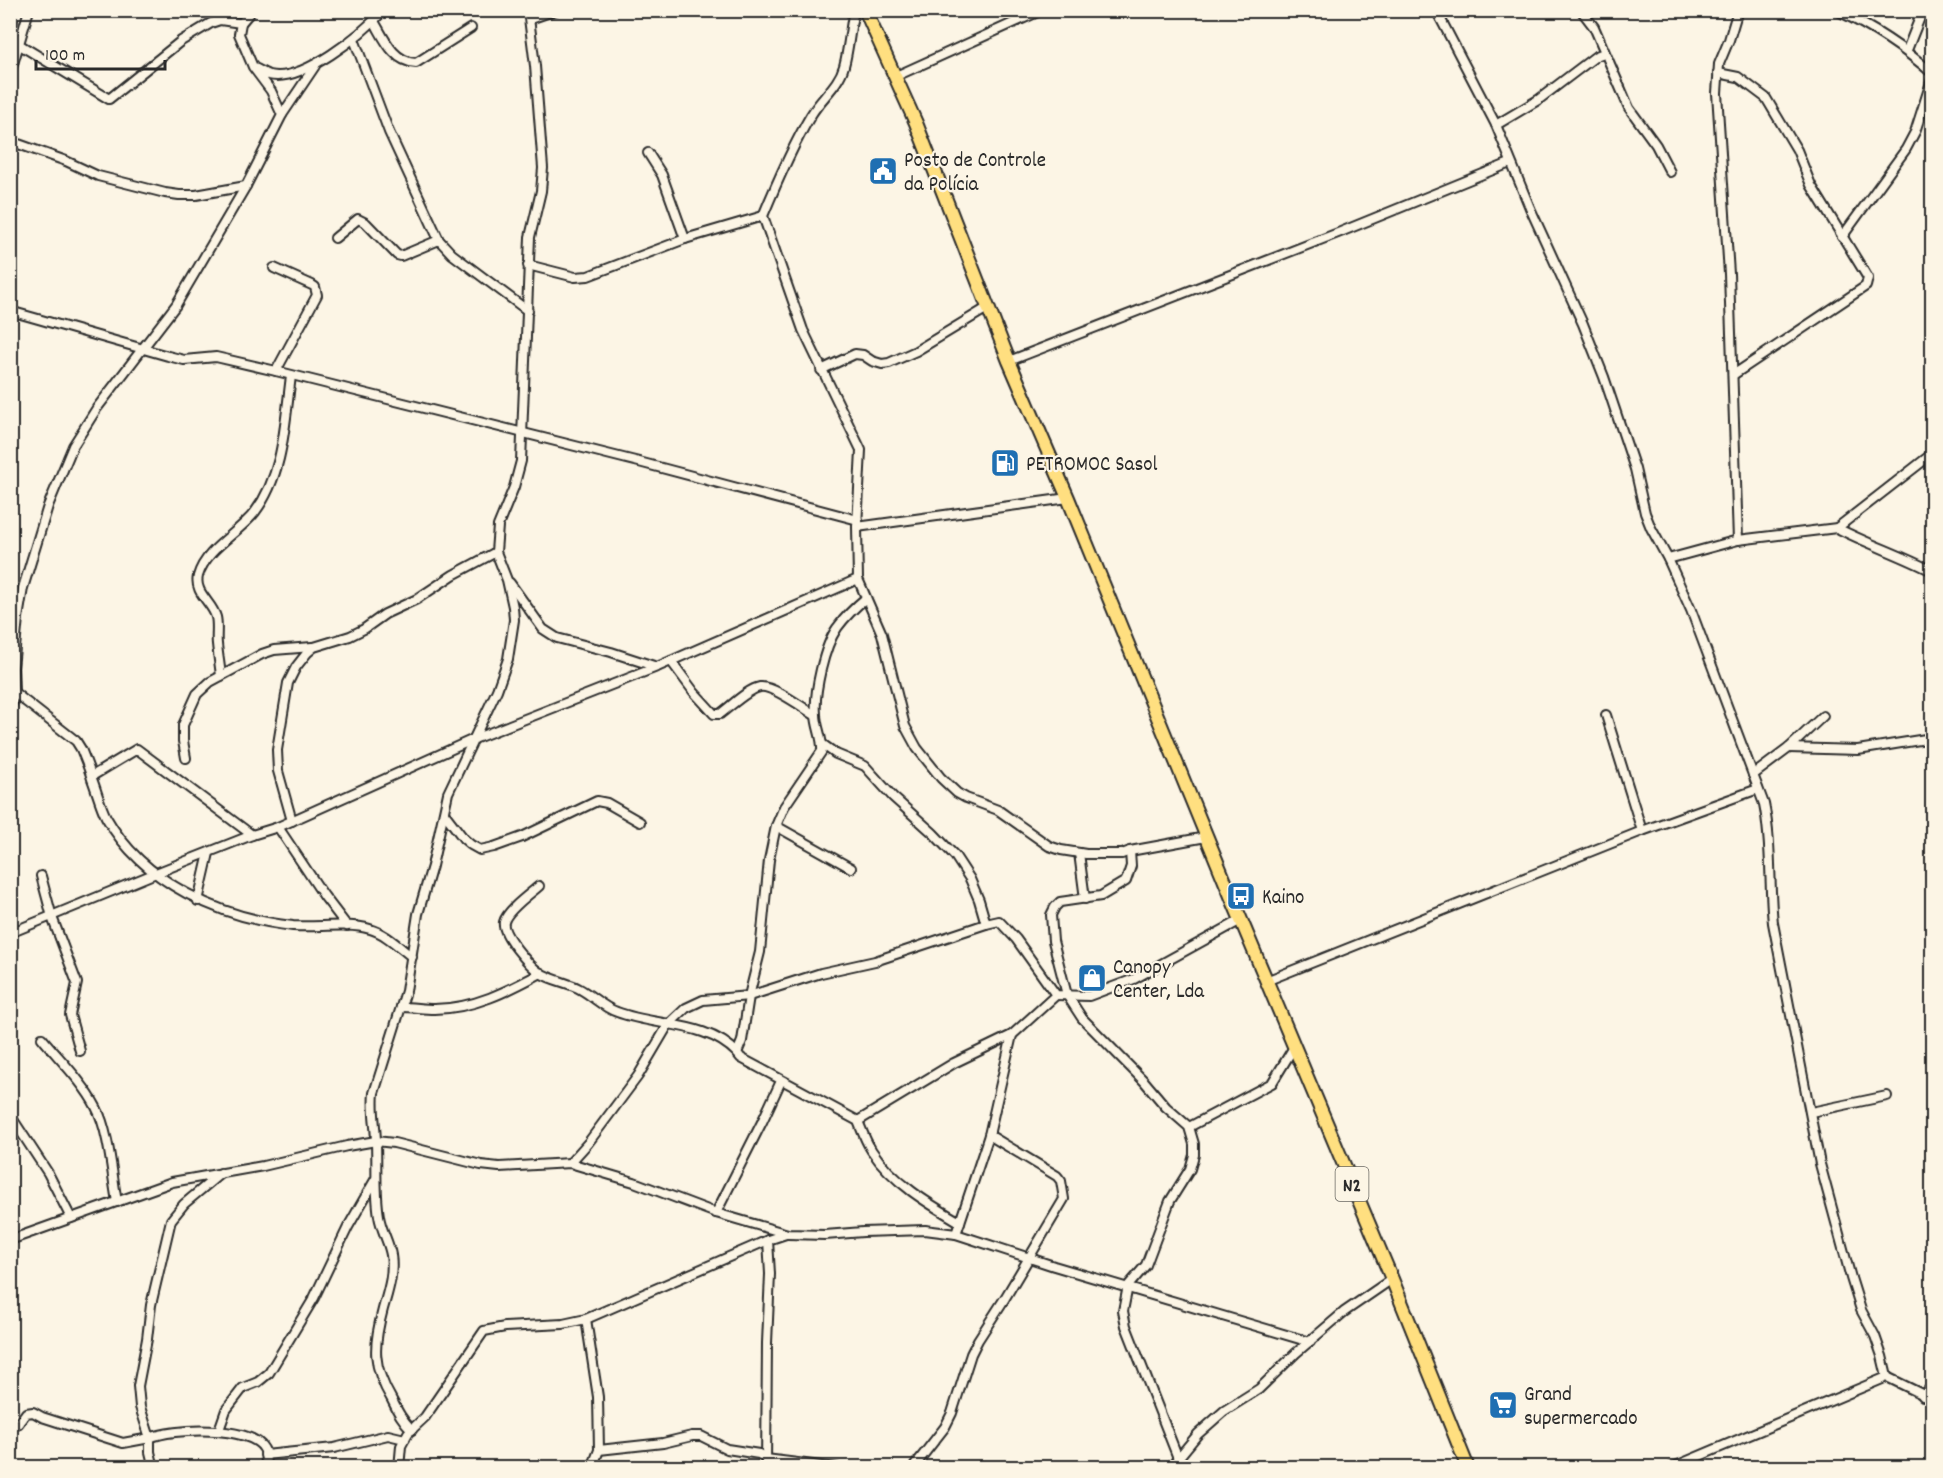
<svg xmlns="http://www.w3.org/2000/svg" width="1943" height="1478" font-family="Dekko,sans-serif">
  <rect width="100%" height="100%" fill="#fcf5e5"/>
  <filter id="ink" filterUnits="userSpaceOnUse"><feTurbulence type="fractalNoise" baseFrequency=".0167" numOctaves="2"/><feDisplacementMap in="SourceGraphic" scale="12" xChannelSelector="R" yChannelSelector="G"/><feConvolveMatrix kernelMatrix="1 2 1 2 8 2 1 2 1" color-interpolation-filters="sRGB"/></filter>
  <g filter="url(#ink)">
    <g fill="none" stroke-linecap="round" stroke-linejoin="round">
      <!-- street casing -->
      <g stroke="#2b2b2b" stroke-width="12">
        <g id="street">
          <path d="M854 10C850 28 849 48 844 66 839 85 821 98 811 115 792 147 777 182 763 216L803 330 861 450 857 527 858 579 882 634 905 726 917 748 941 778 957 793 966 798 998 810 1049 846 1061 850 1086 854H1122L1130 851 1206 837"/>
          <path d="M1436 10 1496 125 1530 208 1583 324 1604 377 1635 469 1645 513 1651 528 1668 559 1691 610 1764 804C1772 843 1769 884 1773 923L1820 1164 1851 1278 1861 1310 1875 1336 1882 1356 1887 1377"/>
          <path d="M1581 10 1594 27 1629 108 1656 145 1670 172"/>
          <path d="M1836 10C1872 27 1903 47 1932 73"/>
          <path d="M530 19 556 10"/>
          <path d="M374 21C384 38 393 62 416 63L471 28"/>
          <path d="M354 39 389 132 439 240 452 254 528 311"/>
          <path d="M20 45 109 99 181 41 211 23 220 20 241 23"/>
          <path d="M1907 50 1923 10"/>
          <path d="M257 69C261 71 265 74 269 75 303 83 362 34 384 10"/>
          <path d="M1718 73 1738 77 1766 98 1797 150 1811 185 1868 278 1866 286 1733 375"/>
          <path d="M10 74 29 10"/>
          <path d="M894 77 1042 10"/>
          <path d="M282 115 315 66"/>
          <path d="M1496 125 1538 100 1596 56 1604 53"/>
          <path d="M10 141 66 161 98 176 165 193 179 195H196L246 186"/>
          <path d="M648 153 662 175 685 239"/>
          <path d="M1842 237 1906 149 1915 132 1932 79"/>
          <path d="M335 238 358 219 366 223 397 255 401 256 439 240"/>
          <path d="M528 265 575 277 588 276 685 239 763 216"/>
          <path d="M274 268 312 285 315 287 317 295 276 371"/>
          <path d="M10 311 168 356 184 360 216 357 276 371 639 462 858 520"/>
          <path d="M1009 361 1338 233 1510 163"/>
          <path d="M821 370 855 354 863 355 872 361 882 364 889 363 916 351 987 308"/>
          <path d="M857 527 1068 498"/>
          <path d="M1837 528C1868 544 1901 555 1932 571"/>
          <path d="M1738 540 1729 274 1717 93 1719 64 1729 40 1738 10"/>
          <path d="M1668 559 1738 540 1837 528 1932 454"/>
          <path d="M510 583 543 629 557 638 611 652 657 667 858 579"/>
          <path d="M866 598C855 607 845 617 837 628 824 647 814 692 816 714 816 727 823 738 822 751L784 807 776 826 769 860 760 952 749 996 742 1041 737 1053 741 1058 858 1121C862 1131 866 1142 872 1151 892 1182 929 1204 960 1222"/>
          <path d="M671 661 694 692 714 714H720C730 707 748 689 760 687 773 685 803 708 815 715"/>
          <path d="M221 676C220 666 218 655 217 644 216 636 218 625 216 617 212 602 194 593 198 576 206 548 238 534 255 512 284 474 285 421 291 376"/>
          <path d="M11 690 76 741 81 749C85 759 89 768 92 779 97 792 100 805 106 817 143 883 221 918 293 926 318 928 346 922 370 929 385 933 399 947 412 957"/>
          <path d="M10 713 14 693 13 668 18 618 23 588 48 506 73 446 97 408 176 305 246 186 282 115 271 91 253 67 239 34 241 23 252 10"/>
          <path d="M1606 715 1642 831"/>
          <path d="M822 744 836 754 865 766 893 797 933 833 955 856 970 879 979 900 986 924"/>
          <path d="M1789 748 1858 750 1932 738"/>
          <path d="M186 758 183 741V725L197 694 210 682 262 654 274 650 312 647"/>
          <path d="M1753 775 1789 748 1823 716"/>
          <path d="M92 776 137 749 252 835"/>
          <path d="M444 813 464 839 471 845 480 850 494 847 522 837 597 801 607 803 640 822"/>
          <path d="M292 821 278 771 277 750 288 683 296 667 307 653 314 647 350 636 364 629 385 614 417 599 453 575 496 552"/>
          <path d="M776 826 851 868"/>
          <path d="M278 827 324 896 347 926"/>
          <path d="M1130 851 1131 866 1126 881 1101 896 1060 902 1055 907 1051 915 1053 941 1067 995 1082 1018 1144 1081 1166 1107 1189 1127 1194 1144V1155L1190 1169 1170 1201 1146 1265 1128 1286 1123 1311 1126 1326 1178 1458"/>
          <path d="M1079 853 1085 899"/>
          <path d="M41 876 52 917 77 983 70 1015 80 1051"/>
          <path d="M539 886C530 894 507 910 504 922 501 934 530 966 540 973 552 980 566 982 578 988 592 995 602 1007 617 1012 656 1027 707 1021 737 1053"/>
          <path d="M198 901 209 853"/>
          <path d="M10 933 156 873 252 835 278 827 474 739 657 667"/>
          <path d="M1266 981 1642 831 1758 789"/>
          <path d="M401 1007C412 1007 423 1009 434 1009 473 1009 508 991 541 973"/>
          <path d="M42 1038C60 1060 83 1082 96 1107 109 1131 112 1175 117 1202"/>
          <path d="M1811 1112 1887 1096"/>
          <path d="M10 1115 48 1173 71 1218"/>
          <path d="M858 1121 954 1063 1012 1035 1056 995"/>
          <path d="M1189 1127 1272 1083 1294 1047"/>
          <path d="M570 1163 588 1143 638 1076 668 1025 686 1008 703 1000 749 996 821 973 875 961 986 924 999 921 1016 939 1056 995 1089 996 1134 979 1241 920"/>
          <path d="M716 1213 762 1122 781 1081"/>
          <path d="M956 1234 989 1135 1012 1035"/>
          <path d="M10 1240 172 1182 263 1166 347 1146 376 1141 394 1143 481 1165 499 1167 570 1163 634 1182 716 1213 788 1234 825 1235 863 1232 925 1230 956 1234 1054 1266 1310 1342"/>
          <path d="M586 1319 598 1397 599 1450 592 1468"/>
          <path d="M1923 1396 1932 1386"/>
          <path d="M10 1424H18L26 1413 33 1412 42 1417 123 1443 150 1438 140 1407 138 1386 147 1339 151 1305 171 1220 184 1204 221 1173"/>
          <path d="M219 1430 226 1410 243 1388 258 1382 269 1373 314 1298 348 1227 375 1180"/>
          <path d="M412 1430C402 1420 398 1412 392 1400 372 1366 373 1346 383 1309 388 1291 394 1274 391 1255 389 1242 381 1230 379 1216 375 1192 377 1168 376 1143 376 1127 372 1110 374 1093L406 991 418 914 432 866 448 793 497 690 508 659 514 620 513 607 507 580 496 552 498 526 514 487 521 461 530 237 541 191 543 168 535 66 528 10"/>
          <path d="M599 1450 663 1443 692 1436H701L727 1449 759 1454 766 1459 837 1468"/>
          <path d="M265 1455 334 1448 388 1435 405 1439"/>
          <path d="M154 1468 150 1452V1438C171 1428 251 1425 264 1449 267 1454 265 1462 266 1468"/>
          <path d="M399 1468 401 1446 408 1433 425 1417 484 1331 505 1327 563 1324 586 1319 768 1240 786 1234"/>
          <path d="M766 1468 767 1343 770 1274 768 1240"/>
          <path d="M913 1468 945 1427 952 1413 971 1354 978 1340 1005 1298 1064 1199 1061 1181 1057 1176 989 1135"/>
          <path d="M1170 1468 1198 1434 1224 1411 1259 1389 1296 1353 1344 1312 1392 1279"/>
          <path d="M1671 1468 1887 1377 1932 1399"/>
        </g>
      </g>
      <!-- primary casing -->
      <g stroke="#2b2b2b" stroke-width="16">
        <path id="primary" d="M865 10 916 123 1009 361 1068 498 1233 901 1392 1279 1468 1468"/>
      </g>
      <!-- street -->
      <use href="#street" stroke="#fcf5e5" stroke-width="8"/>
      <!-- primary -->
      <use href="#primary" stroke="#ffdf80" stroke-width="12"/>
    </g>
  </g>
  <!-- icons -->
  <defs>
    <g id="civic-square" transform="scale(1.5)"><rect x="-9" y="-9" width="18" height="18" rx="4" fill="#1f6fb2" stroke="#fcf5e5"/><path d="M-.6-6.5H3V-4.5H.6V-3L4-1V1h2V6H-6V1h2V-1L-.6-3ZM-1.2 2.5V6h2.4V2.5Z" fill="#fff"/></g>
    <g id="fuel-square" transform="scale(1.5)"><rect x="-9" y="-9" width="18" height="18" rx="4" fill="#1f6fb2" stroke="#fcf5e5"/><path d="M-5.5-6h7V0h2V4h1.3V-2.5L3-4.5l.8-.8L6-3V5H2.5V1h-1V6h-7ZM-4.2-4.7v3.2H.2V-4.7Z" fill="#fff"/></g>
    <g id="bus-square" transform="scale(1.5)"><rect x="-9" y="-9" width="18" height="18" rx="4" fill="#1f6fb2" stroke="#fcf5e5"/><path d="M-5-6H5V4H4V6H2V4H-2V6H-4V4H-5ZM-3.5-4V0h7V-4ZM-3.5 1.2v1.5H-2V1.2ZM2 1.2v1.5H3.5V1.2Z" fill="#fff"/></g>
    <g id="shop-square" transform="scale(1.5)"><rect x="-9" y="-9" width="18" height="18" rx="4" fill="#1f6fb2" stroke="#fcf5e5"/><path d="M-5-2.5h2.3a2.7 3.5 0 0 1 5.4 0H5L5.5 6h-11ZM-1.5-2.5h3a1.5 2.3 0 0 0-3 0Z" fill="#fff"/></g>
    <g id="supermarket-square" transform="scale(1.5)"><rect x="-9" y="-9" width="18" height="18" rx="4" fill="#1f6fb2" stroke="#fcf5e5"/><path d="M-6-5.5h2.5l.6 2H6L4.5 2H-2.5L-4.4-4H-6ZM-1.5 3.2a1.3 1.3 0 1 0 .1 0ZM3 3.2a1.3 1.3 0 1 0 .1 0Z" fill="#fff"/></g>
  </defs>
  <g fill-rule="evenodd">
    <use href="#civic-square" x="883" y="171"/>
    <use href="#fuel-square" x="1005" y="463"/>
    <use href="#bus-square" x="1241" y="896"/>
    <use href="#shop-square" x="1092" y="978"/>
    <use href="#supermarket-square" x="1503" y="1405"/>
  </g>
  <g text-anchor="middle" stroke-width="4.5" stroke-linejoin="round" paint-order="stroke">
    <!-- shield labels -->
    <rect fill="#fcf5e5" stroke="#6a6863" stroke-width="1.5" x="1335.5" y="1167" width="33" height="34" rx="4.5"/>
    <g font-size="20" font-weight="bold" fill="#2b2b2b">
      <text x="1352" y="1191">N2</text>
    </g>
    <!-- poi labels -->
    <g font-size="21" fill="#2b2b2b" stroke="#fcf5e5" text-anchor="start">
      <text x="904" y="166">Posto de Controle<tspan x="904" dy="24">da Polícia</tspan></text>
      <text x="1026" y="470">PETROMOC Sasol</text>
      <text x="1262" y="903">Kaino</text>
      <text x="1113" y="973">Canopy<tspan x="1113" dy="24">Center, Lda</tspan></text>
      <text x="1524" y="1400">Grand<tspan x="1524" dy="24">supermercado</tspan></text>
    </g>
  </g>
  <!-- margin -->
  <rect width="1943" height="1478" fill="none" stroke="#fcf5e5" stroke-width="36"/>
  <rect x="18" y="18" width="1907" height="1442" fill="none" stroke="#2b2b2b" stroke-width="2" filter="url(#ink)"/>
  <!-- scale -->
  <path d="M36 60v9h129v-9" fill="none" stroke="#2b2b2b" stroke-width="3"/>
  <text x="45" y="60" font-size="18" fill="#2b2b2b" stroke="#fcf5e5" stroke-width="4.5" paint-order="stroke">100 m</text>
</svg>
